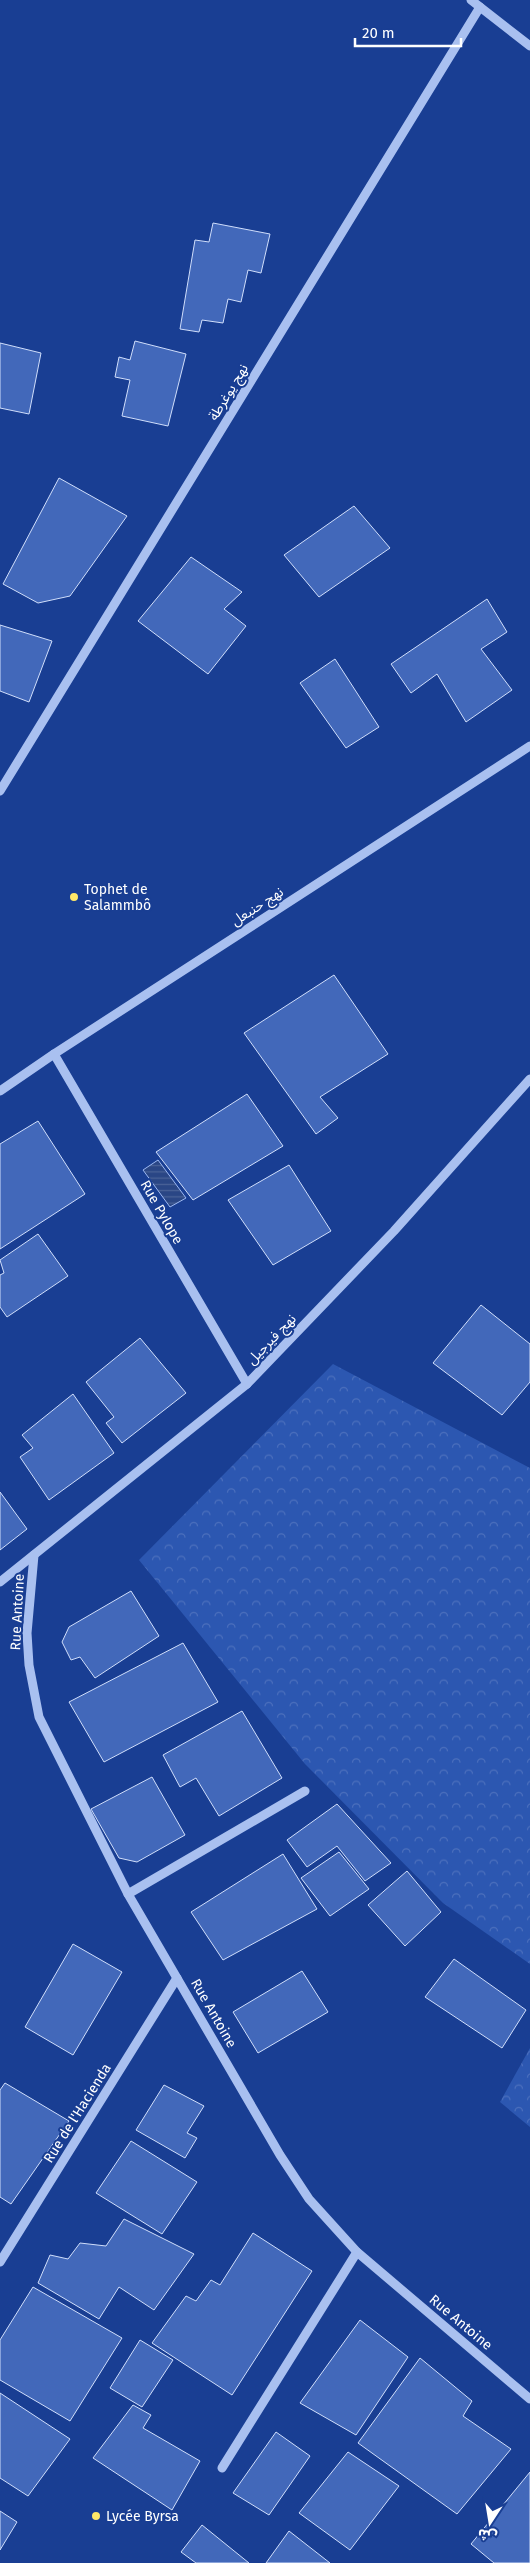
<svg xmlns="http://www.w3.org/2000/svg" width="530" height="2563" font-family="'Fira Sans','Noto Sans Arabic',sans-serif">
  <defs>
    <pattern id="park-crowns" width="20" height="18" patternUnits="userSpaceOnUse" patternTransform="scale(1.25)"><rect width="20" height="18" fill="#2c57b1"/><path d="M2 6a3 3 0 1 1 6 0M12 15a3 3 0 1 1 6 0" fill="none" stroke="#4c70bd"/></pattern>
    <pattern id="water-rules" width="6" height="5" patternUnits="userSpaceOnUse" patternTransform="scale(1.25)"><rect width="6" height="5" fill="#2a4685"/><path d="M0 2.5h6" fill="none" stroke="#4a6297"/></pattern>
  </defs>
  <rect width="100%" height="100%" fill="#193e93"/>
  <!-- park -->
  <g fill="url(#park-crowns)">
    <path d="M333 1364 530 1468V1964L443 1903 305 1764 139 1560Z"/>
    <path d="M530 2048V2127L500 2102Z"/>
  </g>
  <!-- water -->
  <path fill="url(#water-rules)" stroke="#9cb8f2" d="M158 1160 186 1198 170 1207 143 1170Z"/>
  <!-- building -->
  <g fill="#4268ba" stroke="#d0defb">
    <path d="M213 223 270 234 261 273 248 270 241 302 228 299 223 323 202 320 199 332 180 329 195 240 209 242Z"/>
    <path d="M135 341 186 354 168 426 122 416 130 380 115 377 119 357 130 360Z"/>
    <path d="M0 343 41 353 29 414 0 408Z"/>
    <path d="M59 478 127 516 70 596 38 603 3 584Z"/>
    <path d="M354 506 390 548 319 597 284 555Z"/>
    <path d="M191 557 242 592 224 609 246 626 208 674 138 621Z"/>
    <path d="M487 599 507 632 481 649 512 690 466 722 437 674 411 693 391 664Z"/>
    <path d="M0 625 52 641 29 702 0 691Z"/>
    <path d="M335 659 379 727 346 748 300 683Z"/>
    <path d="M334 975 388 1054 320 1097 338 1118 316 1134 244 1033Z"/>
    <path d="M247 1094 283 1146 193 1200 156 1152Z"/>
    <path d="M38 1121 85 1194 0 1249V1144Z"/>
    <path d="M289 1165 331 1231 273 1265 228 1200Z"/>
    <path d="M38 1234 68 1276 7 1317 0 1307V1275L4 1273 0 1260Z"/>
    <path d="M481 1305 530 1344V1382L502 1415 433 1363Z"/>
    <path d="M140 1338 186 1393 122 1443 106 1423 114 1417 86 1382Z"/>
    <path d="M73 1394 114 1453 49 1500 20 1457 33 1448 22 1435Z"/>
    <path d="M0 1492 27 1529 0 1550Z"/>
    <path d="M131 1591 159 1636 95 1678 80 1657 71 1660 62 1642 69 1627Z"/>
    <path d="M183 1643 218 1702 104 1762 69 1702Z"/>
    <path d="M242 1711 282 1778 219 1816 196 1778 180 1787 163 1755Z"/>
    <path d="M152 1777 185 1835 137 1862 119 1858 91 1809Z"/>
    <path d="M337 1804 391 1863 365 1881 337 1846 307 1867 287 1840Z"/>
    <path d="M339 1852 369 1889 330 1916 301 1878Z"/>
    <path d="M283 1854 317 1909 223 1960 191 1912Z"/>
    <path d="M407 1871 441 1912 405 1946 368 1905Z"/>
    <path d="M73 1944 122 1972 73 2055 25 2027Z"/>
    <path d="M454 1959 526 2010 502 2048 425 1997Z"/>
    <path d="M302 1971 328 2012 258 2053 233 2012Z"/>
    <path d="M5 2083 69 2121 11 2204 0 2197V2090Z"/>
    <path d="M164 2085 204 2106 187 2133 197 2138 185 2158 136 2130Z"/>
    <path d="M131 2141 197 2182 162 2234 96 2193Z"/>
    <path d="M124 2219 194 2254 154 2310 119 2287 99 2319 38 2283 50 2255 68 2259 80 2243 106 2246Z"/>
    <path d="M253 2233 312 2271 232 2395 152 2343 186 2296 196 2301 211 2280 220 2285Z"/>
    <path d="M33 2287 122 2338 70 2421 0 2380V2340Z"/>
    <path d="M360 2320 408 2357 356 2435 300 2403Z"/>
    <path d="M140 2340 173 2360 142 2407 110 2388Z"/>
    <path d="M420 2358 472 2401 463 2416 511 2449 457 2514 358 2443Z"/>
    <path d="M0 2393 70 2439 28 2496 0 2478Z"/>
    <path d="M133 2405 151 2415 143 2428 200 2461 172 2510 93 2458Z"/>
    <path d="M276 2432 310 2456 269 2515 233 2493Z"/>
    <path d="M348 2452 399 2486 350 2550 299 2513Z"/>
    <path d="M530 2472V2563H494L471 2544Z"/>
    <path d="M0 2511 17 2522 0 2550Z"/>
    <path d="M202 2525 249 2563H196L181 2552Z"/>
    <path d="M289 2531 330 2563H266Z"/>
  </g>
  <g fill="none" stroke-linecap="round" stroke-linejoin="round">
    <!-- minor -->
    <g stroke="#a9c0f0" stroke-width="9">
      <path d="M471 0 530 46"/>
      <path d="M0 791 480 7"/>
      <path d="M54 1054 247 1384"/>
      <path d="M0 1091 54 1054 530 746"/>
      <path d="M34 1555 27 1633 29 1665 39 1717 128 1894 280 2155 309 2199 357 2252 530 2399"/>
      <path d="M0 1582 247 1384 394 1231 530 1079"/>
      <path d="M128 1894 305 1791"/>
      <path d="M0 2262 177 1978"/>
      <path d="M222 2468 357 2252"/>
    </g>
  </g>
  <!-- markers -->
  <g fill="#ffe868" stroke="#193e93" stroke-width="2">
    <circle cx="74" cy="897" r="5"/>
    <circle cx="96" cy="2516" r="5"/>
  </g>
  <g text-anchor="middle" stroke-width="4" stroke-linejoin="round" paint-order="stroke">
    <!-- street labels -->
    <g font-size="14" fill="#fff" stroke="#193e93">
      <text transform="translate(228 392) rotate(-59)" y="5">نهج يوغرطة</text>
      <text transform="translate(257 906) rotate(-33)" y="5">نهج حنبعل</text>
      <text transform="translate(162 1212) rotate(60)" y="5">Rue Pylope</text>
      <text transform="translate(271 1339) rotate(-46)" y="5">نهج فيرجيل</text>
      <text transform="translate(17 1612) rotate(-87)" y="5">Rue Antoine</text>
      <text transform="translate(214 2013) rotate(60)" y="5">Rue Antoine</text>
      <text transform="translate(77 2113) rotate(-58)" y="5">Rue de l'Hacienda</text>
      <text transform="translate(461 2322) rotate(40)" y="5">Rue Antoine</text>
    </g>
    <!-- poi labels -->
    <g font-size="14" fill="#fff" stroke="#193e93" text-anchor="start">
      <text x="84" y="894">Tophet de<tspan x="84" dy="16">Salammbô</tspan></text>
      <text x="106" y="2521">Lycée Byrsa</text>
    </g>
  </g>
  <!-- north arrow -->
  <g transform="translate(490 2523) rotate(192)" stroke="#193e93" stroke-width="4" paint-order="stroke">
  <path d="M0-4L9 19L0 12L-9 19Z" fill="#ffffff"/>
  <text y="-8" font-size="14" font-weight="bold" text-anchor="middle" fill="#ffffff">ش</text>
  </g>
  <!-- scale -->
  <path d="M355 38v8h106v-8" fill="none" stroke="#ffffff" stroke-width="2.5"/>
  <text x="362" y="38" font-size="15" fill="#ffffff" stroke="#193e93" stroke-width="4" paint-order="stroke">20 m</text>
</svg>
